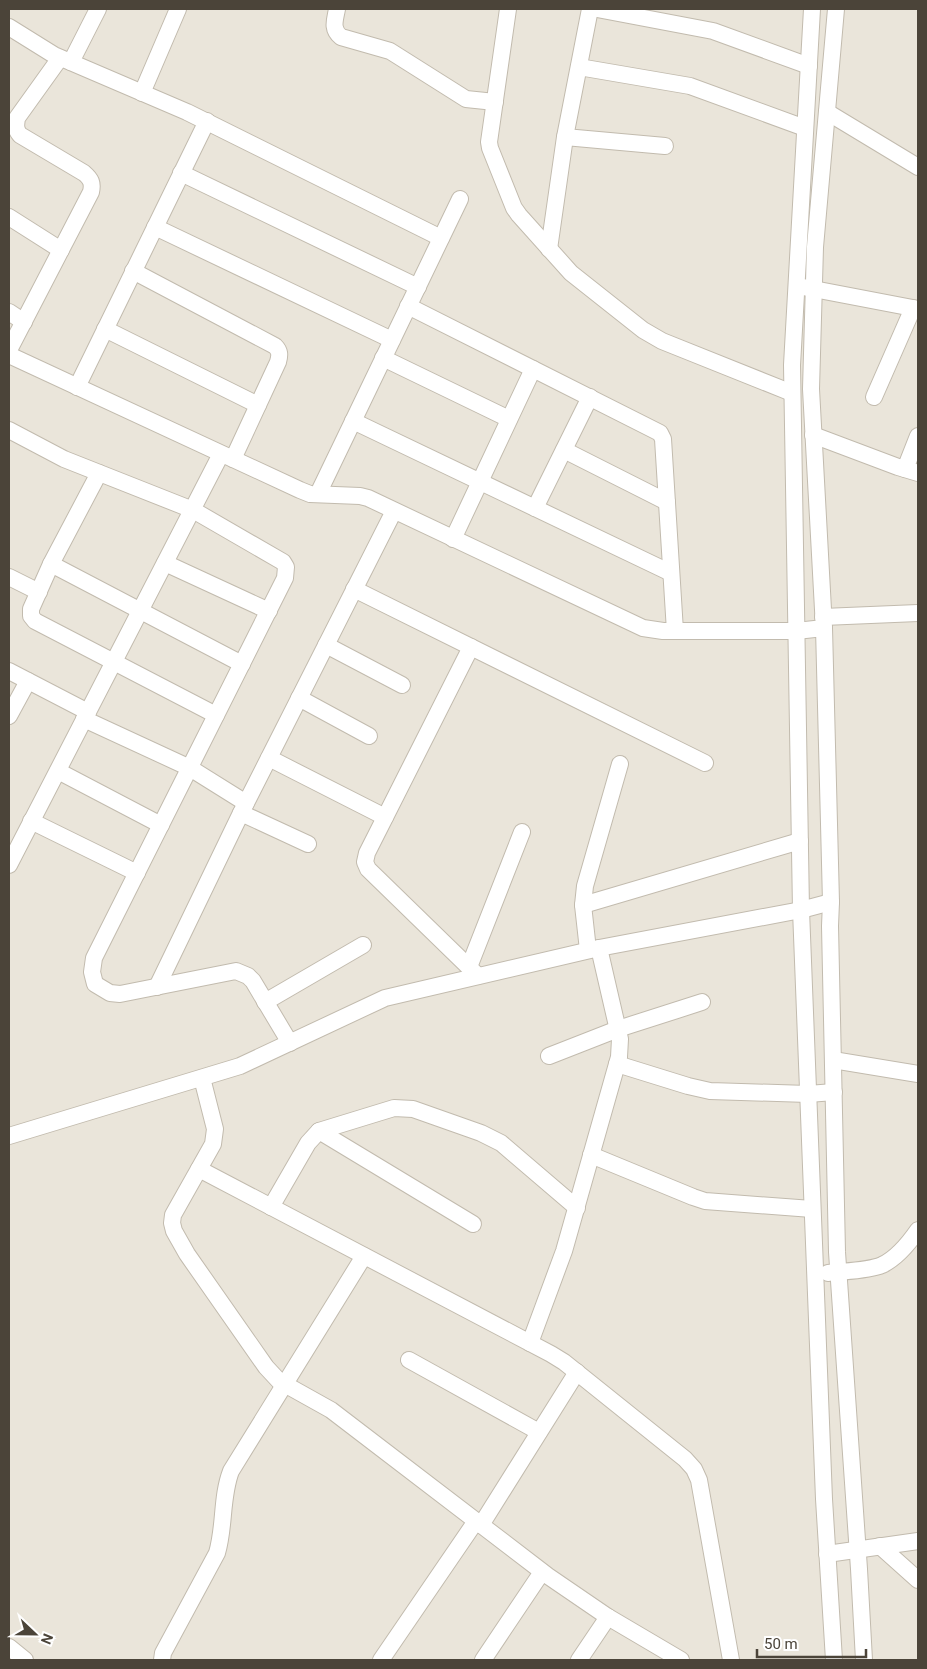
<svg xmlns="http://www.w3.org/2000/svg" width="927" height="1669" font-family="Roboto,sans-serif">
  <rect width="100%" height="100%" fill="#f6f3ec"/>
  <!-- residential -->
  <rect fill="#eae5da" x="9" y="9" width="909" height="1651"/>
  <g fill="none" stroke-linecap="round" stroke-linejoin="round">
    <!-- minor casing -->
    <g stroke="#c2bbae" stroke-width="18">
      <g id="minor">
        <path d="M337 9C335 20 331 29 341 37L390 51 466 99 495 102"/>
        <path d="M508 9 489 142 490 148 514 208 519 215 571 273 643 330 662 341 792 393"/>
        <path d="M597 9 713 31 809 66"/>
        <path d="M812 9 792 365 801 910 824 1499 834 1660"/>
        <path d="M836 9 815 247 811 389 824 628 831 902 830 926 837 1252 859 1569 864 1660"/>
        <path d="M9 27 54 55 187 112 441 238"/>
        <path d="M71 62 98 9"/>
        <path d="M579 67 690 86 805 128"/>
        <path d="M142 93 178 9"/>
        <path d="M827 112 918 167"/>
        <path d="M565 137 665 146"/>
        <path d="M181 173 418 287"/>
        <path d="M9 217 61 250"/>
        <path d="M155 227 392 340"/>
        <path d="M549 249 565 137 590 9"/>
        <path d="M133 271 275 346C280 351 280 355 278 362L233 459"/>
        <path d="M803 287 918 309"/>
        <path d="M408 306 660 433 663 439 675 631"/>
        <path d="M9 312 24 322"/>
        <path d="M105 329 258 405"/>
        <path d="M9 350 91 192C93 183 91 179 84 173L20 135C15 129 16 125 17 118L60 58"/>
        <path d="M9 355 300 490 310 494 360 496 368 498 643 628 663 631H796L824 628"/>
        <path d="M383 358 509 419"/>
        <path d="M77 387 207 121"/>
        <path d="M874 397 913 308"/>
        <path d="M353 421 671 573"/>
        <path d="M9 430 64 459 193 510 283 562 286 567 285 578 94 958 92 972 95 984 110 993 120 994 236 971 248 976 253 981 290 1043"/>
        <path d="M813 435 898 467 918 473"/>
        <path d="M564 450 667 502"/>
        <path d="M905 469 918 436"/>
        <path d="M99 473 51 564 31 609V616L35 621 216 715"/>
        <path d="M318 494 460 199"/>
        <path d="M535 508 590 397"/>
        <path d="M453 539 533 369"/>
        <path d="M165 563 269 611"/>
        <path d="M51 564 242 664"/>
        <path d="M9 577 39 592"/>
        <path d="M354 589 705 763"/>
        <path d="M823 617 918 613"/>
        <path d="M326 645 402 685"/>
        <path d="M471 647 367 853 365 862 368 869 478 976"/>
        <path d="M9 671 88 712"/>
        <path d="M299 698 369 736"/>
        <path d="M9 716 28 681"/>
        <path d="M84 719 190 768 246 803"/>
        <path d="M269 758 385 817"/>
        <path d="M58 771 161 825"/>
        <path d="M241 813 308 844"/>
        <path d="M31 821 137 873"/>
        <path d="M9 865 221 454"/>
        <path d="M583 905 800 841"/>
        <path d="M588 950 583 905 585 886 620 764"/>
        <path d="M469 967 522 832"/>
        <path d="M157 987 241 813 394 511"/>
        <path d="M265 1002 363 945"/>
        <path d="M549 1056 618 1029 702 1002"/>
        <path d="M833 1060 918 1074"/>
        <path d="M617 1064 688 1086 710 1091 808 1094 834 1092"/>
        <path d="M202 1078 215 1129 213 1144 173 1215 172 1223 174 1231 187 1254 266 1367 279 1381 331 1410 548 1576 608 1617 681 1660"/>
        <path d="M319 1131 473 1224"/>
        <path d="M9 1136 240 1066 385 998 599 948 801 910 831 902"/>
        <path d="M591 1155 693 1197 705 1201 812 1209"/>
        <path d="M199 1169 551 1354 564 1362 685 1459 694 1469 699 1480 731 1660"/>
        <path d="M271 1207 308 1143 319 1131 394 1108 413 1109 481 1133 501 1143 577 1208"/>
        <path d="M828 1273C844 1271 868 1271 882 1265 897 1258 909 1243 918 1230"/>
        <path d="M530 1343 564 1251 619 1057 620 1039 599 948"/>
        <path d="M409 1360 539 1432"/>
        <path d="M481 1525 577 1372"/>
        <path d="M880 1546 918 1580"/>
        <path d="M827 1554 918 1541"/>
        <path d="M9 1647 25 1660"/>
        <path d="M162 1660 163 1653 217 1553C225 1526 221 1497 231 1471L364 1256"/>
        <path d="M381 1660 476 1521"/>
        <path d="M483 1660 542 1572"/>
        <path d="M579 1660 608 1617"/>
      </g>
    </g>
    <!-- minor -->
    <use href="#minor" stroke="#fff" stroke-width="16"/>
  </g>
  <!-- border -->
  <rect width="927" height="1669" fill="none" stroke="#4b4439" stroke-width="20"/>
  <!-- north arrow -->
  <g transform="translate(35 1634) rotate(112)" stroke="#ffffff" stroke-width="4" paint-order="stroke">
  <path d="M0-4L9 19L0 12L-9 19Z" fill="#4b4439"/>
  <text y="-8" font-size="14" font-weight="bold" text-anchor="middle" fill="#4b4439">N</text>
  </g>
  <!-- scale -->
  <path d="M757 1649v8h109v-8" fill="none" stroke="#4b4439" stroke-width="2.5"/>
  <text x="764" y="1649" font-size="15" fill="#4b4439" stroke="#ffffff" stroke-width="4" paint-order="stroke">50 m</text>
</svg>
